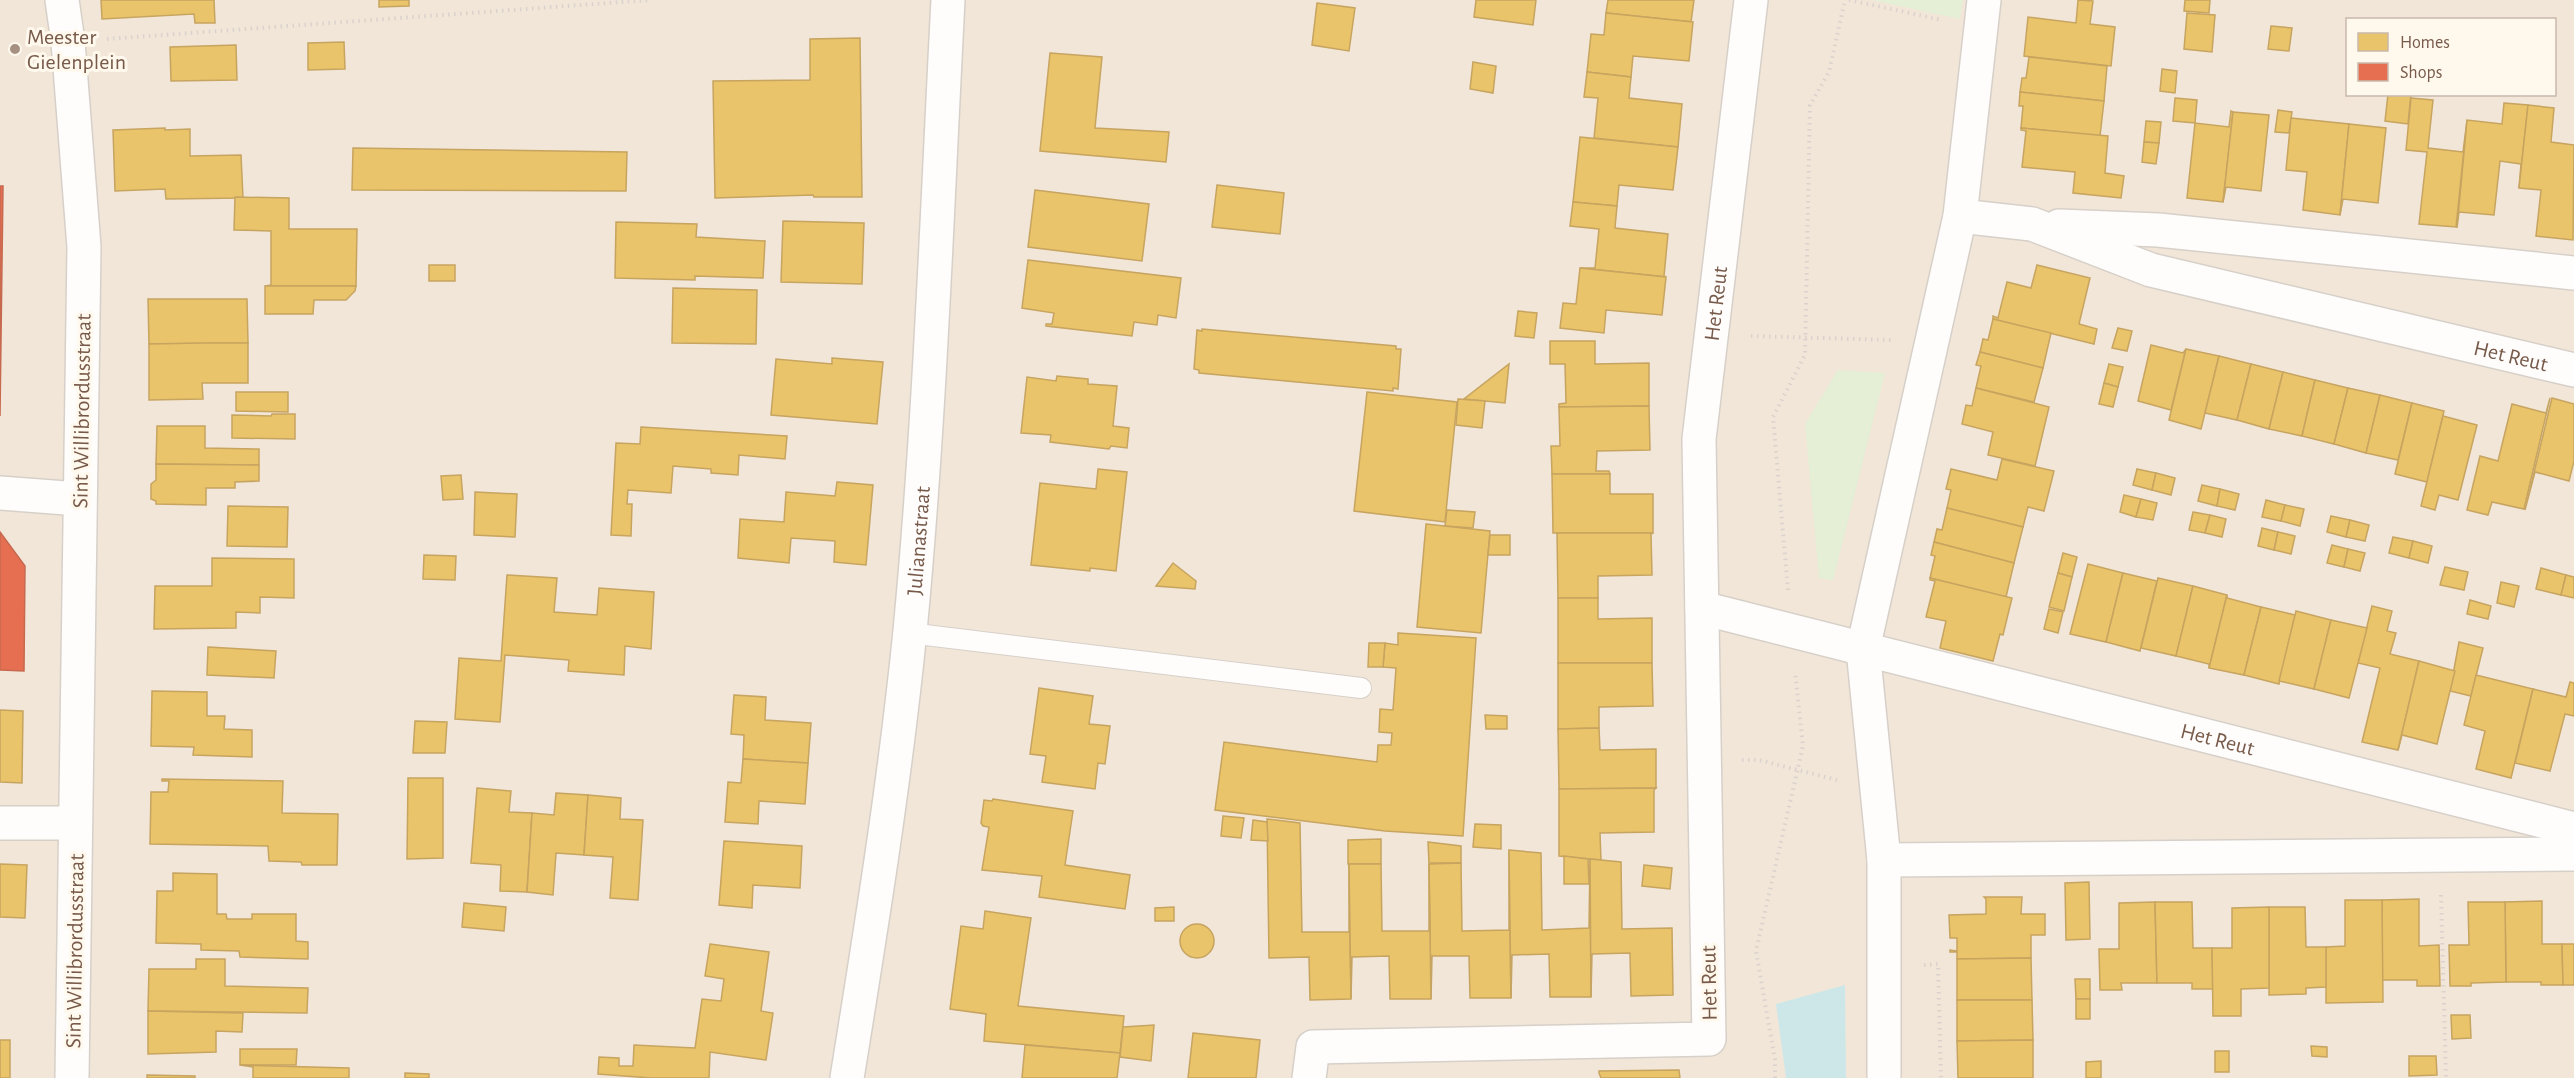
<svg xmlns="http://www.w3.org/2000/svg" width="2574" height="1078" font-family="'Alegreya Sans',sans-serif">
  <rect width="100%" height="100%" fill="#f8f3eb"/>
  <!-- residential -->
  <path fill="#f1e6d8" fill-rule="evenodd" d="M0 0H2574V1078H0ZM2348 20H2554V94H2348Z"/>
  <!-- green -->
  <g fill="#e4efd6">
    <path d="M1872 0H1963L1960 19Z"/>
    <path d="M1838 370 1885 373 1833 580 1819 578 1805 424Z"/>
  </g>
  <!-- water -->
  <path fill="#cde7e9" d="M1845 985 1846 1078H1786L1776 1004Z"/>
  <!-- homes -->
  <g fill="#e9c46a" stroke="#c7a460" stroke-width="1.5">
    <path d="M101 0H214L215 23H195L194 14 102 19Z"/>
    <path d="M379 0H409V6L379 7Z"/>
    <path d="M1476 0H1536L1533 25 1474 17Z"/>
    <path d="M1608 0H1694L1691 22H1693L1606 13Z"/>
    <path d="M2078 0 2093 1 2090 24 2115 27 2111 66 2024 56 2028 17 2076 23Z"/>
    <path d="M2185 0H2210L2209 13 2184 11Z"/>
    <path d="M1317 3 1355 8 1349 51 1312 45Z"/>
    <path d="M1606 13 1693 22 1689 61 1633 56 1631 77 1587 72 1591 34 1604 35Z"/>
    <path d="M2187 13 2215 15 2212 52 2184 49Z"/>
    <path d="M2271 26 2292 28 2289 51 2268 49Z"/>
    <path d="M860 38 862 197H814L813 195 715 198 713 81 810 80V39Z"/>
    <path d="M344 42 345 69 308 70V43Z"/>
    <path d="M236 45 237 80 171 81 170 47Z"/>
    <path d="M1050 53 1102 57 1095 128 1169 132 1166 162 1040 151Z"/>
    <path d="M2029 57 2107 66 2104 101 2020 92 2022 78H2026Z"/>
    <path d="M1473 62 1496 66 1493 93 1470 89Z"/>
    <path d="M2162 69 2177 71 2175 93 2160 91Z"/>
    <path d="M1587 72 1631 77 1629 98 1682 104 1678 147 1594 138 1598 98 1584 97Z"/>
    <path d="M2020 92 2104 101 2100 136 2021 128 2023 106H2019Z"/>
    <path d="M2388 94H2411L2408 124 2385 121Z"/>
    <path d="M2175 98 2197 100 2195 123 2173 121Z"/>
    <path d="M2411 98 2433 100 2428 148 2463 152 2467 120 2456 227 2419 224 2427 152 2406 150Z"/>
    <path d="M2504 103 2528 105 2519 188 2521 164 2500 161 2494 215 2459 212 2457 228 2467 120 2502 124Z"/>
    <path d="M2528 105 2554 108 2551 142 2574 145 2573 240 2536 236 2541 190 2519 188Z"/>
    <path d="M2278 110 2292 112 2289 133 2275 132Z"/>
    <path d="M2231 111 2233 112 2223 202 2187 198 2195 123 2229 127Z"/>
    <path d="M2233 112 2269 115 2261 191 2226 187 2223 202Z"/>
    <path d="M2291 118 2349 124 2340 215 2303 210 2307 172 2286 170Z"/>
    <path d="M2146 121 2161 122 2159 143 2144 142Z"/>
    <path d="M2349 124 2386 128 2378 203 2343 199 2340 215Z"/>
    <path d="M165 128V130L190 129V156L241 155 243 198 166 199 165 189 115 191 113 130Z"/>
    <path d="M2021 128 2108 136 2105 173 2124 176 2121 198 2073 193 2075 172 2022 167 2026 131 2021 130Z"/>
    <path d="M1580 137 1678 147 1673 190 1619 185 1617 206 1573 202Z"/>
    <path d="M2144 142 2159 143 2156 164 2142 162Z"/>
    <path d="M353 148 627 152 626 191 352 190Z"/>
    <path d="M1217 185 1284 193 1280 234 1212 227Z"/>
    <path d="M1035 190 1149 204 1142 261 1028 247Z"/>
    <path d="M235 197 289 198V229H357L356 286H265L271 285V231L234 230Z"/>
    <path d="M1573 202 1617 206 1615 228 1668 234 1664 276 1666 277 1580 268H1595L1599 229 1570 226Z"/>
    <path d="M783 221 864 223 862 284 781 282Z"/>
    <path d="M616 222 697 224 696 237 765 241 763 278 695 276V280L615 278Z"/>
    <path d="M1028 260 1181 278 1176 318 1158 315 1157 325 1134 322 1132 336 1046 326V324H1052L1054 313 1022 308Z"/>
    <rect x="429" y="265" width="26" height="16"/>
    <path d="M2037 265 2090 278 2079 324 2097 329 2094 344 1993 319V316L1998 318 2007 282 2031 288Z"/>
    <path d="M1580 268 1666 277 1662 315 1606 310 1604 333 1560 328 1563 303 1576 304Z"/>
    <path d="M265 286H356L355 291 346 300H314L313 314H265Z"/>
    <path d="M673 288 757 290 756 344 672 343Z"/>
    <path d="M148 299H247L248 343 149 344Z"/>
    <path d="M1518 311 1537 313 1534 338 1515 336Z"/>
    <path d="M1993 319 2051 333 2043 368 1980 352 1983 339 1988 340Z"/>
    <path d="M2118 328 2132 331 2127 351 2112 348Z"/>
    <path d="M1202 329 1396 346V349H1401L1398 389 1393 388V391L1199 373V370L1194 369 1197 330 1202 331Z"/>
    <path d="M1550 341H1595V364L1649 363V406L1559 407V404L1566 403 1565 364H1550Z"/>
    <path d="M202 343H248V383H202L203 399 149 400V344Z"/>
    <path d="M2151 345 2183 353 2186 349 2171 410 2138 401Z"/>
    <path d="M2186 349 2219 356 2201 429 2169 420Z"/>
    <path d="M1980 352 2043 368 2034 402 1976 388 1981 366 1976 365Z"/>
    <path d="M2219 356 2251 364 2237 420 2205 413Z"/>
    <path d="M832 358 883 362 877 424 771 415 776 359 832 364Z"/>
    <path d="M1509 364 1505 403 1464 399Z"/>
    <path d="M2109 364 2123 367 2118 387 2104 383Z"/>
    <path d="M2251 364 2283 372 2269 429 2237 420Z"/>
    <path d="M2283 372 2315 380 2302 436 2269 429Z"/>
    <path d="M1057 376 1088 379V384L1117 386 1113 426 1129 428 1127 448 1111 446 1109 449 1050 442 1051 435 1021 433 1027 377 1056 381Z"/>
    <path d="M2315 380 2348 388 2334 444 2302 436Z"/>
    <path d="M2104 383 2118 387 2113 407 2099 404Z"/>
    <path d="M1976 388 2049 407 2035 466 1988 455 1993 432 1962 424 1966 405 1972 406Z"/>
    <path d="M2348 388 2380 395 2366 453 2334 444Z"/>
    <path d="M236 392H288V412L236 411Z"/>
    <path d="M1367 392 1457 402 1445 522 1354 511Z"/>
    <path d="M2380 395 2412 403 2398 460 2366 453Z"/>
    <path d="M2550 398 2524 509 2492 502 2488 515 2467 510 2480 456 2498 461 2512 404 2546 413Z"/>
    <path d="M2552 398 2574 404V461L2569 481 2535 472 2525 510Z"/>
    <path d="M1458 399 1485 401 1482 428 1456 425Z"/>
    <path d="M2412 403 2444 411 2427 482 2395 474Z"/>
    <path d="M1649 406 1650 450 1597 451 1596 471H1609L1610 474H1552L1551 446H1560L1559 407Z"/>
    <path d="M272 414H295V439L232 438V415L271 416Z"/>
    <path d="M2443 416 2477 425 2458 500 2439 495 2435 510 2421 506Z"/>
    <path d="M157 426H205V448L259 449V465L156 464Z"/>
    <path d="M641 427 787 436 785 459 739 455 738 475 711 473V469L673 466 671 493 628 490 627 504H632L631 536 611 535 616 443 640 444Z"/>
    <path d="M2002 459 2054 471 2044 511 2028 507 2023 527 1947 508 1951 490 1946 489 1951 469 1997 480Z"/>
    <path d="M156 464 259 465V481L235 482V488H206V505L156 504V501L151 499V484L156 480Z"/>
    <path d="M1098 469 1127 472 1116 571 1090 568V571L1031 565 1040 483 1096 489Z"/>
    <path d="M2137 469 2156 473 2152 490 2133 485Z"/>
    <path d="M2156 473 2175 478 2171 495 2152 490Z"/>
    <path d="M1552 474H1610V494H1653V533H1553Z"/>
    <path d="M461 475 463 499 443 500 441 476Z"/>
    <path d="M837 482 873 485 866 565 834 562 835 541 791 538 789 563 738 558 740 519 784 522 786 492 835 496Z"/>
    <path d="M2202 485 2220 489 2217 506 2198 501Z"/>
    <path d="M2220 489 2239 494 2235 510 2217 506Z"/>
    <path d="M475 492 517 494 515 537 474 535Z"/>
    <path d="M2124 495 2141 499 2136 517 2120 512Z"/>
    <path d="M2141 499 2157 503 2153 520 2136 517Z"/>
    <path d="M2266 500 2285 505 2281 521 2262 517Z"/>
    <path d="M2285 505 2304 509 2300 526 2281 521Z"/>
    <path d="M228 506 288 507 287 547 227 546Z"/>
    <path d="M1947 508 2023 527 2014 563 1934 542 1937 529 1942 530Z"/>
    <path d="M1447 510 1475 512 1473 528 1445 526Z"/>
    <path d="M2193 512 2210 515 2205 533 2189 530Z"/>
    <path d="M2210 515 2226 519 2222 537 2205 533Z"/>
    <path d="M2331 516 2350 520 2346 537 2327 532Z"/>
    <path d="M2350 520 2369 525 2365 541 2346 537Z"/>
    <path d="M1426 524 1490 531 1481 633 1417 627Z"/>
    <path d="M2262 528 2278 532 2274 550 2258 546Z"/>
    <path d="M2278 532 2295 536 2291 554 2274 550Z"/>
    <path d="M1557 533H1653L1651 534 1652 575 1598 576V598H1558Z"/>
    <path d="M1490 535H1510V555H1488Z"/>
    <path d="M2393 537 2413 541 2409 558 2389 553Z"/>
    <path d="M2413 541 2432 546 2428 563 2409 558Z"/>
    <path d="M1934 542 2014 563 2006 597 1930 578 1935 556 1931 555Z"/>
    <path d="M2332 545 2348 549 2344 567 2327 563Z"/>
    <path d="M2348 549 2365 553 2360 571 2344 567Z"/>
    <path d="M2063 553 2077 557 2072 577 2058 573Z"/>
    <path d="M424 555 456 556 455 580 423 579Z"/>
    <path d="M212 558 294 559V598L260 597V613L236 612V628L154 629 155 586H212Z"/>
    <path d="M1173 563 1196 581 1195 589 1156 586Z"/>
    <path d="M2088 564 2123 573 2106 642 2070 634Z"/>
    <path d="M2445 567 2468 572 2464 590 2440 585Z"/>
    <path d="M2541 568 2566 575 2561 595 2536 589Z"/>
    <path d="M2058 573 2072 577 2064 611 2049 607Z"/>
    <path d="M2123 573 2157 581 2140 651 2106 642Z"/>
    <path d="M507 575 557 578 554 612 597 615 599 588 654 592 651 649 625 646 624 675 568 671 569 660 505 655 500 722 455 719 459 658 501 661Z"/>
    <path d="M2566 575 2574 577V598L2561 595Z"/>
    <path d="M1930 578 2012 598 2003 635 2000 634 1993 661 1940 648 1946 621 1926 617 1935 581 1930 580Z"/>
    <path d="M2158 578 2193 586 2176 656 2141 648Z"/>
    <path d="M2501 582 2519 586 2514 607 2497 603Z"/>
    <path d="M2193 586 2227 595 2209 668V664L2176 656Z"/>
    <path d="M2227 595V598L2261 607 2244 675 2209 668Z"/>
    <path d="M1558 598H1598V619L1652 618V663H1558Z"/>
    <path d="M2470 600 2491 606 2488 619 2467 614Z"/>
    <path d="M2372 606 2392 611 2387 631 2396 633 2390 654 2419 661 2398 750 2362 742 2380 668 2358 663Z"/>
    <path d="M2261 607 2295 615 2279 684 2244 675Z"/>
    <path d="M2049 609 2063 612 2058 633 2044 629Z"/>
    <path d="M2296 611 2331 620 2314 689 2279 681Z"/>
    <path d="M2331 620 2367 628 2349 698 2314 689Z"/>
    <path d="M1398 633 1476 638 1463 836 1385 831 1215 810 1224 742 1377 762 1378 745H1391L1392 733 1379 732 1380 709 1393 710 1396 668 1383 667 1385 643 1398 645Z"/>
    <path d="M2459 642 2483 648 2471 696 2450 691Z"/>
    <path d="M1369 643H1385L1383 667H1368Z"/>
    <path d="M208 647 276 651 274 678 207 675Z"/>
    <path d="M2419 661 2455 671 2437 744 2402 735 2398 750Z"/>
    <path d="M1558 663H1652L1653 706 1599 707V728L1558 729Z"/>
    <path d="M2476 675 2533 689 2511 778 2476 769 2485 731 2464 725Z"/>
    <path d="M2570 682 2574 683V716L2565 714 2550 771 2515 763 2533 689 2566 697Z"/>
    <path d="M1039 688 1093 696 1089 724 1110 726 1105 764 1098 763 1095 789 1042 782 1046 756 1030 754Z"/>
    <path d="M152 691 207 692V716H225L224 729 252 730V757L193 755 194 747 151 746Z"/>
    <path d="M734 695 766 697 765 720 811 723 808 763 743 759 744 735 731 734Z"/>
    <path d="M0 710 23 711 22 783 0 782Z"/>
    <path d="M1485 715 1507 716V729H1486Z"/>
    <path d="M415 721 447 722 445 753H413Z"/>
    <path d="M1599 728 1600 750 1656 749V788L1559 789 1558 729Z"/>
    <path d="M743 759 808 763 805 804 759 801 758 824 725 822 728 782 741 783Z"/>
    <path d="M408 778H443V858L407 859Z"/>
    <path d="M162 779 283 781 282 813 338 814 337 865H302L301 862 269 861 268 846 150 844 151 792H168L169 781H162Z"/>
    <path d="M477 788 511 791 509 812 532 813 527 892 500 891 501 865 471 863Z"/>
    <path d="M1656 788 1654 790V832L1600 833 1601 860 1559 856V789Z"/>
    <path d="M556 793 588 795 584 855 556 853 553 895 527 892 532 813 554 815Z"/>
    <path d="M588 795 621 798 620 819 643 820 638 900 610 898 613 857 584 855Z"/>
    <path d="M993 799 1073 811 1065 865 1130 875 1125 909 1039 897 1042 876 982 870 989 827 983 826 981 823 984 800 992 801Z"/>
    <path d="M1223 816 1244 818 1241 838 1221 836Z"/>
    <path d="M1267 819 1300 823 1302 932H1349V864L1351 999 1310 1000 1309 957 1269 958Z"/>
    <path d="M1253 820 1267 822 1268 841 1251 840Z"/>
    <path d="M1475 824 1501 825V849L1473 847Z"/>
    <path d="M1381 839V864H1348V840Z"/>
    <path d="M724 841 802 846 800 888 753 885 752 908 719 905Z"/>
    <path d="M1428 842 1461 846V863H1429Z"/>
    <path d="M1509 850 1511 998H1470L1469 956H1432L1431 999 1429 864 1461 863 1462 931 1509 930Z"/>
    <path d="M1509 850 1541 853 1542 930 1589 928 1590 859 1591 997H1550L1549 954 1512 955 1511 998Z"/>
    <path d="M1564 856 1588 859 1589 884H1564Z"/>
    <path d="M1590 859 1621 862 1622 929 1672 928 1673 995 1631 996 1630 953 1592 954 1591 997Z"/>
    <path d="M0 864 27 865 25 918 0 917Z"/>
    <path d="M1349 864H1381L1382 931H1429V864L1431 999H1390L1389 956 1352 957 1351 999Z"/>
    <path d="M1644 865 1672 868 1670 889 1642 886Z"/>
    <path d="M173 873 217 874V914H226L227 919H252V914H296V941L308 942V959L240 957 239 951 201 950V944L156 943 157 891H173Z"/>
    <path d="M2089 882 2090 939 2066 940 2065 883Z"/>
    <path d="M1984 897H2022L2021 914H2045V935H2031V958L1957 959V952H1950V950L1957 951V938H1950L1949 915 1986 914V899Z"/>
    <path d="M2419 899V946L2439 945 2440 986H2417V980H2382V900Z"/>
    <path d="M2345 900H2382L2383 1002 2326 1003V947L2345 946Z"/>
    <path d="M2542 901V944H2562L2563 985H2541V982H2506L2505 902Z"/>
    <path d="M2155 902 2157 983H2121L2122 990H2100L2099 949H2119V903Z"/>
    <path d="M2155 902H2192L2193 948H2212L2213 989H2192V983H2157Z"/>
    <path d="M2468 902H2505L2506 982 2471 983V986H2450L2449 945H2469Z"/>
    <path d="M464 903 506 907 504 931 462 927Z"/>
    <path d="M1174 907V921H1155V908Z"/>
    <path d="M2269 907H2305L2306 947H2326V987L2306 988V994L2269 995Z"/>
    <path d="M2269 907V988L2241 989V1016H2213L2212 948H2232V908Z"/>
    <path d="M985 911 1031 918 1018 1006 1124 1016 1120 1053 984 1041 986 1014 950 1009 961 926 983 929Z"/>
    <circle cx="1197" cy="941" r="17"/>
    <path d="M710 944 769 952 761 1011 773 1013 766 1060 710 1052 709 1078H651L598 1074 599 1057 619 1058V1066H633L634 1045 695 1048 702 999 721 1001 724 979 705 976Z"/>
    <path d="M2562 944H2574V985H2563Z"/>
    <path d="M2031 958 2032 1000H1957V959Z"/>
    <path d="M196 959H225V986L308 988 307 1013 148 1011 149 969H196Z"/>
    <path d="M2075 979H2090V999H2076Z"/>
    <rect x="2076" y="999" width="14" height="20"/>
    <path d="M1957 1000H2032L2033 1040 1957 1041Z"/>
    <path d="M148 1011 243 1013 242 1032 216 1031V1052L148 1054Z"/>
    <path d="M2451 1015H2470L2471 1038 2452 1039Z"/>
    <path d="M1154 1025 1151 1061 1120 1057 1123 1027Z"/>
    <path d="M1193 1033 1260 1040 1256 1078H1188Z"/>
    <rect x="0" y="1040" width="10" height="38"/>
    <path d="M2033 1040V1078H1958L1957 1041Z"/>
    <path d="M1025 1045 1120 1053 1117 1078H1022Z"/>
    <path d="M2311 1046 2327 1047V1057L2312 1056Z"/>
    <path d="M240 1049H297L296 1065H240Z"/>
    <rect x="2215" y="1051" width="14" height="21"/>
    <path d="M2409 1056H2436L2437 1075 2409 1076Z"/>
    <path d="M2101 1061V1078H2086V1062Z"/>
    <path d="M240 1065 349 1068V1078H253V1067Z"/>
    <path d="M1679 1070 1680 1078H1601L1599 1073V1071Z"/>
    <path d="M405 1073 429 1074V1078H405Z"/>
    <path d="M147 1075 195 1076V1078H147Z"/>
  </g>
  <!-- shops -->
  <g fill="#e76f51" stroke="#c6694f" stroke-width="1.5">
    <path d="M0 186H3L0 416Z"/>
    <path d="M0 532 25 566 24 671 0 670Z"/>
  </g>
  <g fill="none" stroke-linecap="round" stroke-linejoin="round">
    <!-- service casing -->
    <g stroke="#d7d0c9" stroke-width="22">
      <path id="service" d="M909 633 1361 688"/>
    </g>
    <!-- minor casing -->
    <g stroke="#d7d0c9" stroke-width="36">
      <g id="minor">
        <path d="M62 0 68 42 84 247 72 1078"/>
        <path id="s1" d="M1960 216 2032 224 2151 270 2574 370"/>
        <path d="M2059 226 2158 230 2574 273"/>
        <path d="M0 493 79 499"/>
        <path id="s2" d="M1702 608 2574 829"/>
        <path d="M0 823H75"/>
        <path d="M1884 860 2574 854"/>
        <path id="s3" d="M1309 1078 1313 1047 1709 1039 1699 439 1751 0"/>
        <path d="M1884 1078V860L1863 649 1960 216 1984 0"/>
      </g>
    </g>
    <!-- tertiary casing -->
    <g stroke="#d7d0c9" stroke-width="36">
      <g id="tertiary">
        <path id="s4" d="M847 1078C871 929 895 781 910 631 930 421 937 210 948 0"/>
      </g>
    </g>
    <!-- path -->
    <g stroke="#dbd2cd" stroke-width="4" stroke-dasharray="1.5 4.5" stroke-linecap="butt">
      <path d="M1849 0 1942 20"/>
      <path d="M107 39 650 0"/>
      <path d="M1751 336 1893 340"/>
      <path d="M1788 590 1773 417 1805 355 1810 105 1829 72 1845 0"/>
      <path d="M1742 760H1759L1837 780"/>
      <path d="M2441 895 2446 1078"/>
      <path d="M1924 965 1938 964 1941 1078"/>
      <path d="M1775 1078V1060L1756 951 1803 746 1795 672"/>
    </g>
    <!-- service -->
    <use href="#service" stroke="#fefdfc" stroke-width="20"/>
    <!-- minor -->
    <use href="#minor" stroke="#fefdfc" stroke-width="33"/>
    <!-- tertiary -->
    <use href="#tertiary" stroke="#fefdfc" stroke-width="33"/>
  </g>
  <!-- markers -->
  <circle fill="#a59082" stroke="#fff8ed" stroke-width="2" cx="15" cy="49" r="6"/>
  <g text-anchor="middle" stroke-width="6" stroke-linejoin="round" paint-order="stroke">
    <!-- poi labels -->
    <g font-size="22" fill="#785a4a" stroke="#fff8ed" text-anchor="start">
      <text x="27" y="44">Meester<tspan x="27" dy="25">Gielenplein</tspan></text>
    </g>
    <!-- street labels -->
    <g font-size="22" fill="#785a4a" stroke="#fff8ed">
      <text dy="8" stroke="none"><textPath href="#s3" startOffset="1164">Het Reut</textPath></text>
      <text dy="8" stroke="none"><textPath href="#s1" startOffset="570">Het Reut</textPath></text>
      <text transform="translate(81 411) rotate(-89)" y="8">Sint Willibrordusstraat</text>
      <text dy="8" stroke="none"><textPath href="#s4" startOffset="542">Julianastraat</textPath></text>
      <text dy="8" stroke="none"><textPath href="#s2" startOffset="532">Het Reut</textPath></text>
      <text transform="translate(74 951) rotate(-89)" y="8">Sint Willibrordusstraat</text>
      <text transform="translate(1708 983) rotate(-91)" y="8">Het Reut</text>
    </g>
  </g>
  <!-- legend -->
  <rect x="2346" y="18" width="210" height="78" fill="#fff8ed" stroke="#c9b9ac" stroke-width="1.5"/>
  <rect x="2358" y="33" width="30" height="18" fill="#e9c46a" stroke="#c9b9ac" stroke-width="1.5"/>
  <text x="2400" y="48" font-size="18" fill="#785a4a">Homes</text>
  <rect x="2358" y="63" width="30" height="18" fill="#e76f51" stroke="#c9b9ac" stroke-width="1.5"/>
  <text x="2400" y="78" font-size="18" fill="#785a4a">Shops</text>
</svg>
